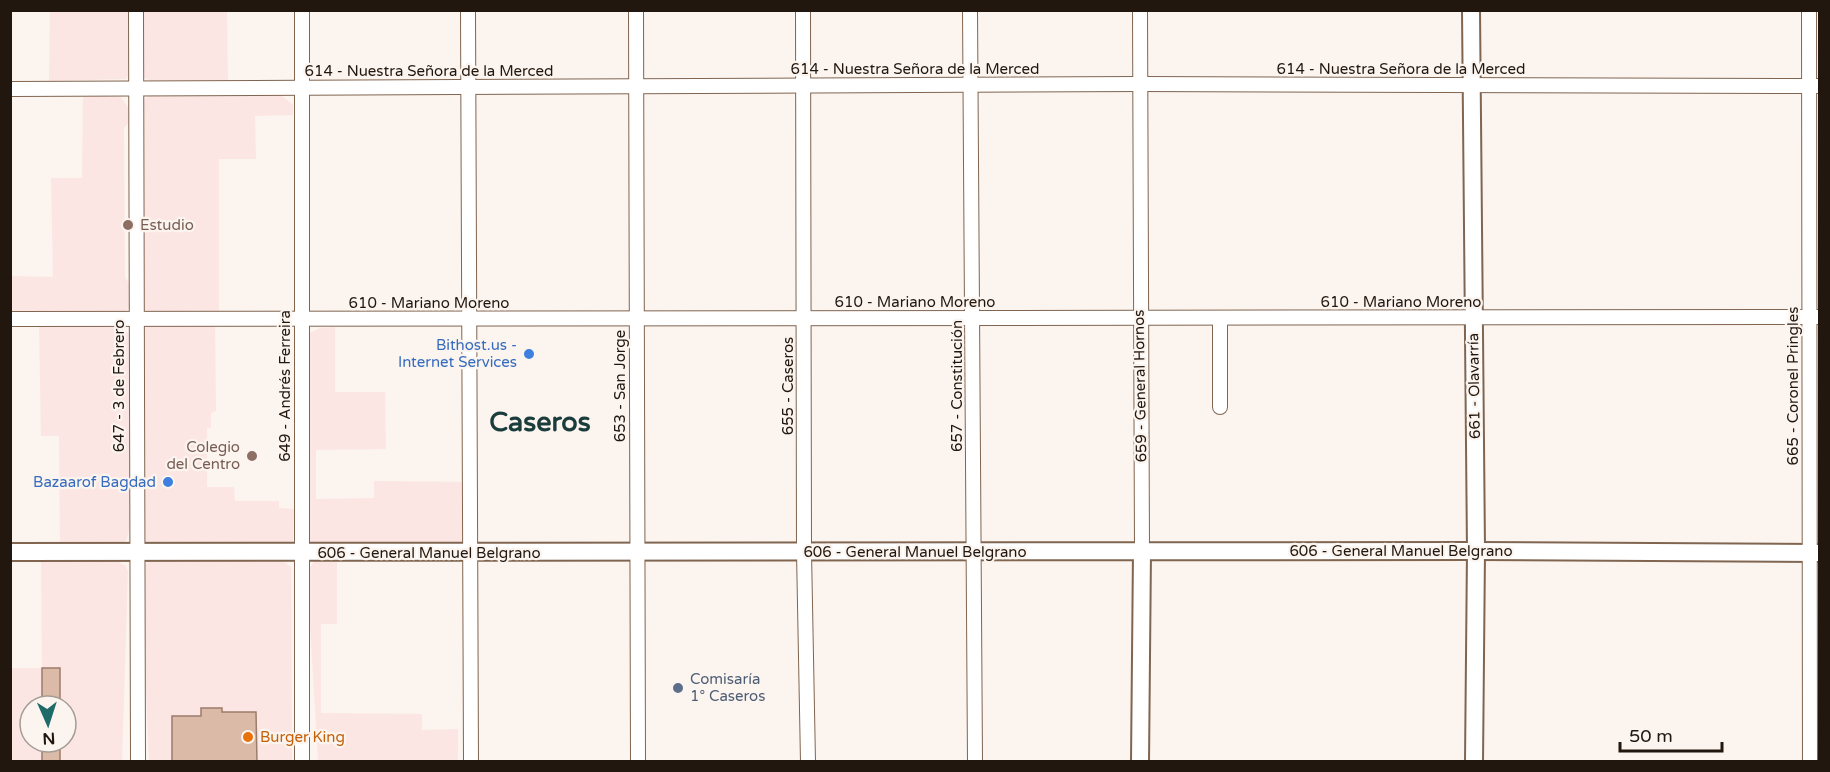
<svg xmlns="http://www.w3.org/2000/svg" width="1830" height="772" font-family="'Varela Round',sans-serif">
  <rect width="100%" height="100%" fill="#fbf4ef"/>
  <!-- commercial -->
  <g fill="#fce6e4" fill-rule="evenodd">
    <path d="M50 11H128L131 71 126 79 49 81Z"/>
    <path d="M141 11H227L228 81 152 82 143 77 141 71Z"/>
    <path d="M152 94 281 95 293 105V115L255 116 256 159H219V315L149 314 140 303 142 101Z"/>
    <path d="M83 95 121 97 129 109 130 121 124 128 125 278 130 284 129 308 123 314 11 313V276L53 277 51 178H82Z"/>
    <path d="M39 324 117 325 129 334 130 527 127 539 121 546 60 544 59 436H41Z"/>
    <path d="M155 324 215 325 216 411 211 413V428H207V487H234L235 501H279V508L294 509 293 544 146 546 142 542V333L146 327Z"/>
    <path d="M335 327V392H385L386 449 316 450V499L374 498V481L467 482 466 540 462 543 315 544 308 539V334L320 328Z"/>
    <path d="M159 558 283 561 291 567 292 761H149L141 572 150 559Z"/>
    <path d="M41 559 115 560 126 566 128 572 122 761H11L10 668H42ZM30 706H66V742H30Z"/>
    <path d="M337 559V624H321V713L422 714V730L458 729V761H318L307 572 315 560Z"/>
  </g>
  <!-- building -->
  <g fill="#dcbaa8" stroke="#9c7c6b" stroke-width="1.5">
    <rect x="42" y="668" width="18" height="38"/>
    <path d="M201 708H222V712H256L257 762H172V716H201Z"/>
    <rect x="42" y="742" width="18" height="20"/>
  </g>
  <g fill="none" stroke-linecap="round" stroke-linejoin="round">
    <!-- minor casing -->
    <g stroke="#806550" stroke-width="16">
      <g id="minor">
        <path d="M136 10 138 762"/>
        <path d="M302 10V762"/>
        <path d="M468 10 471 762"/>
        <path d="M636 10 638 762"/>
        <path d="M803 10 804 552 808 762"/>
        <path d="M970 10 975 762"/>
        <path d="M1140 10 1142 551"/>
        <path d="M1809 10 1810 762"/>
        <path d="M10 89 1141 84 1820 86"/>
        <path d="M10 319 1820 317"/>
        <path d="M1220 319V407"/>
      </g>
    </g>
    <!-- tertiary casing -->
    <g stroke="#806550" stroke-width="20">
      <g id="tertiary">
        <path d="M1471 10 1476 551 1474 762"/>
        <path d="M10 552 1476 551 1820 553"/>
        <path d="M1140 762 1142 551"/>
      </g>
    </g>
    <!-- minor -->
    <use href="#minor" stroke="#fff" stroke-width="14"/>
    <!-- tertiary -->
    <use href="#tertiary" stroke="#fff" stroke-width="16"/>
  </g>
  <!-- markers -->
  <g fill="#8d6e63" stroke="#fbf4ef" stroke-width="2">
    <circle cx="128" cy="225" r="6"/>
    <circle cx="252" cy="456" r="6"/>
  </g>
  <g fill="#3f7fe0" stroke="#fbf4ef" stroke-width="2">
    <circle cx="529" cy="354" r="6"/>
    <circle cx="168" cy="482" r="6"/>
  </g>
  <circle fill="#5c6f8a" stroke="#fbf4ef" stroke-width="2" cx="678" cy="688" r="6"/>
  <circle fill="#e8710a" stroke="#fbf4ef" stroke-width="2" cx="248" cy="737" r="6"/>
  <g text-anchor="middle" stroke-width="4.5" stroke-linejoin="round" paint-order="stroke">
    <!-- street labels -->
    <g font-size="15" fill="#22170e" stroke="#fbf4ef">
      <text x="915" y="74">614 - Nuestra Señora de la Merced</text>
      <text x="1401" y="74">614 - Nuestra Señora de la Merced</text>
      <text x="429" y="76">614 - Nuestra Señora de la Merced</text>
      <text x="915" y="307">610 - Mariano Moreno</text>
      <text x="1401" y="307">610 - Mariano Moreno</text>
      <text x="429" y="308">610 - Mariano Moreno</text>
      <text transform="translate(119 386) rotate(-90)" y="5">647 - 3 de Febrero</text>
      <text transform="translate(285 386) rotate(-90)" y="5">649 - Andrés Ferreira</text>
      <text transform="translate(620 386) rotate(-90)" y="5">653 - San Jorge</text>
      <text transform="translate(788 386) rotate(-90)" y="5">655 - Caseros</text>
      <text transform="translate(957 386) rotate(-90)" y="5">657 - Constitución</text>
      <text transform="translate(1140 386) rotate(-91)" y="5">659 - General Hornos</text>
      <text transform="translate(1474 386) rotate(-91)" y="5">661 - Olavarría</text>
      <text transform="translate(1793 386) rotate(-90)" y="5">665 - Coronel Pringles</text>
      <text x="1401" y="556">606 - General Manuel Belgrano</text>
      <text x="915" y="557">606 - General Manuel Belgrano</text>
      <text x="429" y="558">606 - General Manuel Belgrano</text>
    </g>
    <!-- education labels -->
    <g font-size="15" fill="#785e54" stroke="#fbf4ef" text-anchor="start">
      <text x="140" y="230">Estudio</text>
      <text x="240" y="452" text-anchor="end">Colegio<tspan x="240" dy="17">del Centro</tspan></text>
    </g>
    <!-- shop labels -->
    <g font-size="15" fill="#366cbe" stroke="#fbf4ef" text-anchor="end">
      <text x="517" y="350">Bithost.us -<tspan x="517" dy="17">Internet Services</tspan></text>
      <text x="156" y="487">Bazaarof Bagdad</text>
    </g>
    <!-- service labels -->
    <g font-size="15" fill="#4e5e75" stroke="#fbf4ef" text-anchor="start">
      <text x="690" y="684">Comisaría<tspan x="690" dy="17">1° Caseros</tspan></text>
    </g>
    <!-- food labels -->
    <g font-size="15" fill="#c56008" stroke="#fbf4ef" text-anchor="start">
      <text x="260" y="742">Burger King</text>
    </g>
    <!-- town labels -->
    <g font-size="27" font-weight="bold" fill="#1a3d3c" stroke="#fbf4ef">
      <text x="540" y="431">Caseros</text>
    </g>
  </g>
  <!-- border -->
  <rect width="1830" height="772" fill="none" stroke="#22170e" stroke-width="24"/>
  <!-- north arrow -->
  <g transform="translate(48 724) rotate(177)"><circle r="28" fill="#fbf4ef" stroke="#a49c95" stroke-width="1.5"/>
  <path d="M0-4.5L10 22L0 15L-10 22Z" fill="#1e6b69"/>
  <text y="-9" font-size="16" font-weight="bold" text-anchor="middle" fill="#22170e">N</text>
  </g>
  <!-- scale -->
  <path d="M1620 742v9h102v-9" fill="none" stroke="#22170e" stroke-width="3"/>
  <text x="1629" y="742" font-size="18" fill="#22170e" stroke="#fbf4ef" stroke-width="4.5" paint-order="stroke">50 m</text>
</svg>
